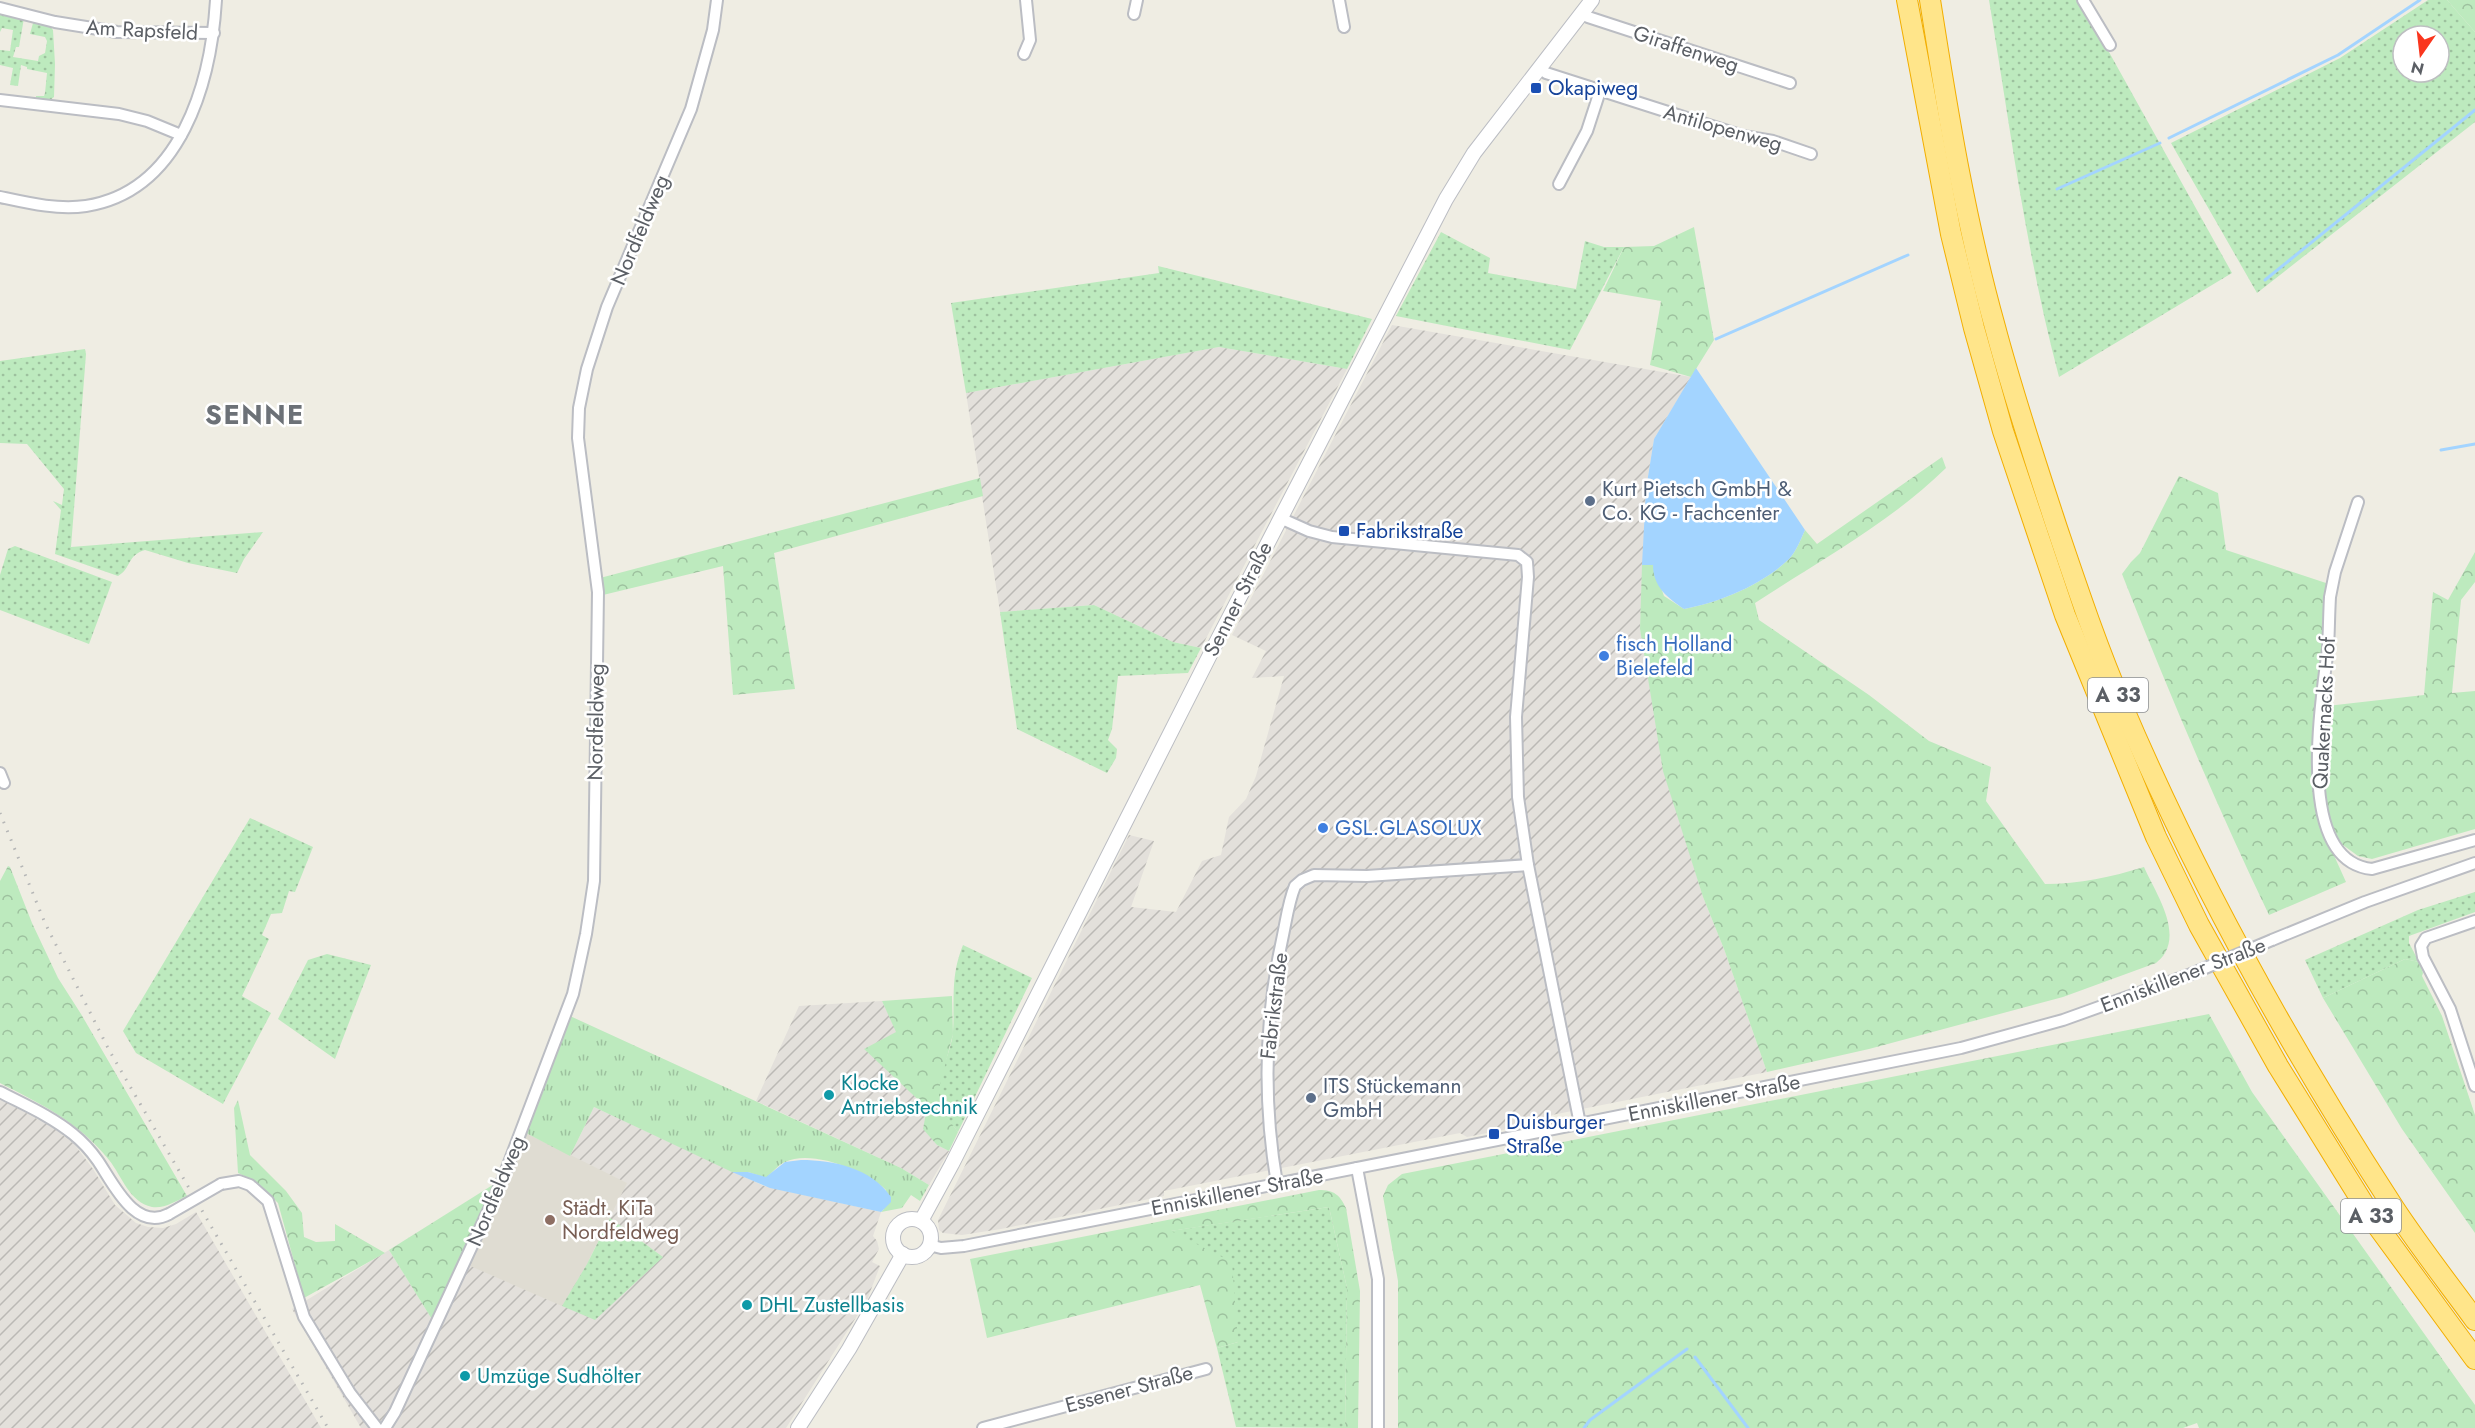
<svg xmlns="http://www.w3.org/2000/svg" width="2475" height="1428" font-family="Jost,sans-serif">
  <defs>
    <pattern id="industrial-furrows" width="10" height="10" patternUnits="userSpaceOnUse" patternTransform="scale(1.5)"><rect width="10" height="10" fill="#e3e0db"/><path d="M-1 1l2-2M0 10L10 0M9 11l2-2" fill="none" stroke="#bbb9b5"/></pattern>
    <pattern id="grass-dots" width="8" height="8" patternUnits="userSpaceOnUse" patternTransform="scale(1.5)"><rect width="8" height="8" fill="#bdeabe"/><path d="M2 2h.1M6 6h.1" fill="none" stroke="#9dc19e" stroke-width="1.8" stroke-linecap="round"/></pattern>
    <pattern id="forest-crowns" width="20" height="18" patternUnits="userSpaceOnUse" patternTransform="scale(1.5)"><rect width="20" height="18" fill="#bdeabe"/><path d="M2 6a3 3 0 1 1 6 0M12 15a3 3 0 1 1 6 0" fill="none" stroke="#9dc19e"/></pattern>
    <pattern id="park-tufts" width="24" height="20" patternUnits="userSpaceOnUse" patternTransform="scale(1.5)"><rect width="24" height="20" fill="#bdeabe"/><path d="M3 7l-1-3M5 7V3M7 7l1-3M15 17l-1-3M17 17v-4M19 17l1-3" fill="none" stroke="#9dc19e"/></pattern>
  </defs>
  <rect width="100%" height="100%" fill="#efede3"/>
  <!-- industrial -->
  <g fill="url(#industrial-furrows)">
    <path d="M1392 325 1691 377 1654 439 1646 489 1640 629 1676 808 1703 897 1724 949 1767 1072 1552 1115 1543 1122 1467 1137 1460 1133 1164 1191V1196L1001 1229 962 1235 943 1233 939 1230 938 1220 1129 835 1154 841 1131 907 1176 912 1202 861 1221 855 1229 817 1246 799 1256 776 1284 676 1252 678 1266 651 1232 635Z"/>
    <path d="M1219 347 1347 369 1201 648 1173 642 1094 605 1000 612 966 393Z"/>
    <path d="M882 1001 897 1032 865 1049 928 1108 937 1145 949 1151 929 1185 901 1168 756 1101 799 1006Z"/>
    <path d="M0 1099 54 1128 75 1145 93 1169 115 1205 136 1223 148 1227 163 1228 176 1224 196 1212 321 1428H0Z"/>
    <path d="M594 1107 764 1186 881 1212 873 1236 877 1241 879 1249 872 1262 880 1266 867 1300 786 1428H361L292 1309 389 1250 433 1321 468 1265 663 1257 610 1218 626 1183 570 1156Z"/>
  </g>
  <!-- education -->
  <path fill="#dfdcd2" d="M526 1133 627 1183 587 1264 562 1306 468 1265 489 1224Z"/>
  <!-- grass -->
  <g fill="url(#grass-dots)" fill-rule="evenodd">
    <path d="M1989 0H2080L2232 273 2059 377C2026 253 2010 126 1989 0Z"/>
    <path d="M2428 0H2447L2475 32V122L2257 293 2171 143 2340 58ZM2403 36H2439V72H2403Z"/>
    <path d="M0 13 24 18 19 47H16L13 57 38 61 39 56 45 53 47 41 45 37 30 34 33 23 35 22 49 25 53 30 55 64 54 97 50 100 36 99V96H44L45 93 47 73 27 69V67L21 65 18 86 10 85 13 68 0 65V50L10 51 13 30 2 28 0 32Z"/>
    <path d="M1441 232 1490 258 1488 273 1576 289 1585 241 1604 247H1624L1570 350 1396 316Z"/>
    <path d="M1158 266 1372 319 1347 369 1219 347 966 393 951 303 1159 273Z"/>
    <path d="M85 349 86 354 71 547 263 532 244 559 237 573 188 563 145 550C127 555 131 569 118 576L55 554 61 510 53 501 62 505 64 489 27 444 0 443V361Z"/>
    <path d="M15 546 112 582 89 644 0 610V575L8 549Z"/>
    <path d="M1094 605 1173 642 1201 648 1188 673 1118 676 1112 729 1108 740 1117 749 1116 758 1107 773 1017 729 1000 612Z"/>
    <path d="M250 818 313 847 295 892 289 891 282 913 271 914 262 935 269 939 242 996 271 1013 223 1104 136 1053 123 1031Z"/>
    <path d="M2475 892V912L2409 936V943L2419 962 2405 959 2323 998 2305 960 2418 910Z"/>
    <path d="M963 945 1032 978 958 1132C951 1123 941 1113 939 1101 935 1078 951 1055 953 1032 955 1000 950 977 963 945Z"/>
    <path d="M327 954 371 965 335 1059 278 1019 308 960Z"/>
    <path d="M1329 1207 1347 1288 1345 1428 1236 1427 1217 1348 1238 1342 1170 1231Z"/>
    <path d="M610 1218 663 1257 595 1320 562 1306 587 1264Z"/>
  </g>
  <!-- forest -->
  <g fill="url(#forest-crowns)">
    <path d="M2447 0H2475V32Z"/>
    <path d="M1694 227 1714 340 1691 377 1650 365 1661 301 1603 291 1624 247 1654 246Z"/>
    <path d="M1942 457 1946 468C1890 523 1819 561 1755 603L1759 620 1869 695 1929 741 1991 767 1986 801 2045 884C2080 884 2111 877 2144 867 2154 890 2180 927 2165 953 2163 957 2159 960 2156 963L2063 997 1869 1049 1767 1072 1724 949 1703 897 1663 771 1640 629 1642 565H1653L1664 596 1684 609C1720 602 1762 585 1789 559 1796 552 1801 539 1805 530L1817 544Z"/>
    <path d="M2179 476 2218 493 2226 550 2326 583 2324 642 2316 704 2327 706 2424 695 2433 592 2448 600 2475 552V582L2461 600 2452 693 2475 691V829L2372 859 2358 856 2343 845 2332 851 2346 882 2269 915C2215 802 2168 691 2122 574L2131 562 2140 553Z"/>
    <path d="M980 478 983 496 774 553 795 689 733 695 723 566 603 595 600 578Z"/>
    <path d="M8 866 10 867 32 923 58 978 81 1014 187 1196C176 1201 164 1209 152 1207 129 1202 122 1176 109 1160 80 1123 41 1104 0 1083V881Z"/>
    <path d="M2405 959 2419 962 2423 973 2422 976 2442 1016 2475 1115V1233L2402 1129 2323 998Z"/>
    <path d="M952 996 953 1034 939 1089V1102L942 1111 958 1132 949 1151 937 1145 923 1129 927 1108 864 1049 896 1032 882 1001Z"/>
    <path d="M2209 1014 2252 1092 2475 1405V1428H2199L2197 1423 2183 1428H1398V1281L1383 1196 1388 1185 1402 1174Z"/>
    <path d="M238 1100 250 1155 286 1191 302 1213 304 1237 316 1242 335 1241V1224L385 1253 304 1298 278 1203 255 1181 238 1173 234 1108Z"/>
    <path d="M499 1181 433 1321 389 1250Z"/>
    <path d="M1319 1190C1334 1190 1340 1195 1346 1208L1360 1291 1358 1428H1345L1347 1288 1329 1207 1171 1231 1232 1262 1238 1342 1217 1348 1200 1285 987 1338 970 1259Z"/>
  </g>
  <!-- park -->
  <path fill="url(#park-tufts)" d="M570 1016 901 1168 929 1185 920 1201 911 1195 902 1208 881 1212 884 1209 886 1190C866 1171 812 1149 785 1162 778 1165 772 1173 766 1178L748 1172H732L594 1107 570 1156 526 1133Z"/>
  <!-- water -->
  <g fill="#a3d4ff">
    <path d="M1696 368 1805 530C1801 539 1796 552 1789 559 1762 585 1720 602 1684 609 1668 598 1653 587 1653 565H1642L1646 489 1654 439Z"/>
    <path d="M801 1160C834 1160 871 1168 891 1197V1202L881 1212 770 1188 732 1172H748L766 1177 785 1162Z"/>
  </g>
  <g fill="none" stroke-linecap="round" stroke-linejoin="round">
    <!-- stream -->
    <g stroke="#a3d4ff" stroke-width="3">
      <path d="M2169 138 2338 55 2420 0"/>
      <path d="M2057 189 2160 143"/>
      <path d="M2265 280 2475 110"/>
      <path d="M1716 339 1908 255"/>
      <path d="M2441 450 2475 444"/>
      <path d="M1695 1357 1748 1428"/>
      <path d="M1584 1428 1590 1420 1687 1349"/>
    </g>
    <!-- minor casing -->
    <g stroke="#bbbdc3" stroke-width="14">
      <g id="minor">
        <path d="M1339 0 1344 27"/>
        <path d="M2083 0 2110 45"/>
        <path d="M0 8 55 22 117 32 214 33"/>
        <path d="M1582 13 1588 17 1790 83"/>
        <path d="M1134 14 1137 0"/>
        <path d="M1024 54 1030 40 1026 0"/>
        <path d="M1540 68 1546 73 1743 136 1773 141 1811 154"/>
        <path d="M0 100 119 114 147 121 181 135"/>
        <path d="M1559 184 1587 131 1600 91"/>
        <path d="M0 197C28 203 57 210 86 206 181 191 211 83 216 0"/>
        <path d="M2358 502 2335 572 2330 597C2329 614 2329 631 2328 648 2322 699 2293 861 2372 869L2475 840"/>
        <path d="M1280 518 1309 531 1332 537 1518 555 1527 562 1528 577 1516 717 1518 797 1528 865 1580 1124"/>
        <path d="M0 773 4 783"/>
        <path d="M2475 921 2426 938 2421 946 2423 957 2450 1009 2475 1086"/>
        <path d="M2272 940 2365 902 2475 863"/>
        <path d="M0 1092C25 1105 51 1116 73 1134 83 1142 91 1151 98 1161 113 1183 135 1232 169 1214"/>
        <path d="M1357 1168 1378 1279V1428"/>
        <path d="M221 1184 239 1181 250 1185 268 1201 304 1317 350 1393 377 1428"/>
        <path d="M1277 1184C1263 1102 1264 1022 1282 940 1286 922 1288 903 1295 886L1302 880 1314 875 1367 876 1528 865"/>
        <path d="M929 1245 941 1248 964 1246 1961 1048 2063 1020 2191 974"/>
        <path d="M385 1428 395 1412 502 1181 573 994 586 934 594 881 598 592 578 438 579 408 587 369 607 307 691 109 713 30 717 0"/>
        <path d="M983 1428 1206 1369"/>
      </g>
    </g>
    <!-- tertiary casing -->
    <g stroke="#bbbdc3" stroke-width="16">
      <g id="tertiary">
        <circle cx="912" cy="1238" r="19"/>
        <path d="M921 1221 952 1164 1217 641 1446 199 1474 153 1592 0"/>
        <path d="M798 1428 849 1349 903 1254"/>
      </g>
    </g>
    <!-- motorway casing -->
    <g stroke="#f2ae00" stroke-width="22">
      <g id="motorway">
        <path d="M1907 0 1951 234 1974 328 2003 431 2065 615 2156 837 2199 925 2278 1066 2376 1224 2475 1359"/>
        <path d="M1930 0C1947 109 1965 220 1995 327 2013 395 2035 461 2057 528 2077 587 2097 647 2122 705 2197 881 2290 1048 2394 1208 2419 1246 2448 1283 2475 1320"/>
      </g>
    </g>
    <!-- minor -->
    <use href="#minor" stroke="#fff" stroke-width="10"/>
    <!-- tertiary -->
    <use href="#tertiary" stroke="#fff" stroke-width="14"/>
    <!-- motorway -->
    <use href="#motorway" stroke="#ffe58a" stroke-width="20"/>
    <!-- rail -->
    <path stroke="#b5b6b6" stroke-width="3" stroke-dasharray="1.5 8" stroke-linecap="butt" d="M0 813 45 923 109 1050 328 1428"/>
    <!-- minor-bridge casing -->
    <g stroke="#bbbdc3" stroke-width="14" stroke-linecap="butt">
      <g id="minor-bridge">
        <path d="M2191 974 2272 940"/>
        <path d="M169 1214 221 1184"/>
      </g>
    </g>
    <!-- minor-bridge -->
    <use href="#minor-bridge" stroke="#fff" stroke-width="10"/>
  </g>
  <!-- markers -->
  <g fill="#1a4fb4" stroke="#fff" stroke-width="2">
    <rect x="1530" y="82" width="12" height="12" rx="3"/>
    <rect x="1338" y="525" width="12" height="12" rx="3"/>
    <rect x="1488" y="1128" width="12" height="12" rx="3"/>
  </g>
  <g fill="#5c6f8a" stroke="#fff" stroke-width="2">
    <circle cx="1590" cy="501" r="6"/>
    <circle cx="1311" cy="1098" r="6"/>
  </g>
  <g fill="#3f7fe0" stroke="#fff" stroke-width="2">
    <circle cx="1604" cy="656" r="6"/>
    <circle cx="1323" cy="828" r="6"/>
  </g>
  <g fill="#0f9aa8" stroke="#fff" stroke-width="2">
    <circle cx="829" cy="1095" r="6"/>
    <circle cx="747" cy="1305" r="6"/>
    <circle cx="465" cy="1376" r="6"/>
  </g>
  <circle fill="#8d6e63" stroke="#fff" stroke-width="2" cx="550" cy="1220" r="6"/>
  <g text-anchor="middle" stroke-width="5" stroke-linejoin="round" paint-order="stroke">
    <!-- shield labels -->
    <g fill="#fff" stroke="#8c8f93" stroke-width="1.5">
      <rect x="2088" y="678" width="60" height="34" rx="4.5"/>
      <rect x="2341" y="1199" width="60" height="34" rx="4.5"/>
    </g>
    <g font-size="20" font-weight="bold" fill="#5b5f65">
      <text x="2118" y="702">A 33</text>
      <text x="2371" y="1223">A 33</text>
    </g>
    <!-- street labels -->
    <g font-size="21" fill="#5b5f65" stroke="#fff">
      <text transform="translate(142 30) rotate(3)" y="7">Am Rapsfeld</text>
      <text transform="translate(1686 49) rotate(18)" y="7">Giraffenweg</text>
      <text transform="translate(1723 128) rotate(16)" y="7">Antilopenweg</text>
      <text transform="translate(640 230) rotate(-67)" y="7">Nordfeldweg</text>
      <text transform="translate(1238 599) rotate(-63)" y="7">Senner Straße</text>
      <text transform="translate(2324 713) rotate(-87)" y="7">Quakernacks Hof</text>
      <text transform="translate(596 722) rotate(-89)" y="7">Nordfeldweg</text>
      <text transform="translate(2183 975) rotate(-21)" y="7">Enniskillener Straße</text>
      <text transform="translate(1274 1006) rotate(-83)" y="7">Fabrikstraße</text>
      <text transform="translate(1714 1098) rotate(-11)" y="7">Enniskillener Straße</text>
      <text transform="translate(496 1191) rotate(-67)" y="7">Nordfeldweg</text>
      <text transform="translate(1237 1192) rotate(-11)" y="7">Enniskillener Straße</text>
      <text transform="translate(1129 1389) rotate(-15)" y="7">Essener Straße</text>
    </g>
    <!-- transit labels -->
    <g font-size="21" fill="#164399" stroke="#fff" text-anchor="start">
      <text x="1548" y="95">Okapiweg</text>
      <text x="1356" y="538">Fabrikstraße</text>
      <text x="1506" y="1129">Duisburger<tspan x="1506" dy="24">Straße</tspan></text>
    </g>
    <!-- service labels -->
    <g font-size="21" fill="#4e5e75" stroke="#fff" text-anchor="start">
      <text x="1602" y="496">Kurt Pietsch GmbH &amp;<tspan x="1602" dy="24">Co. KG - Fachcenter</tspan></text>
      <text x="1323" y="1093">ITS Stückemann<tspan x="1323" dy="24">GmbH</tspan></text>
    </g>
    <!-- shop labels -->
    <g font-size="21" fill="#366cbe" stroke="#fff" text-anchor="start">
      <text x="1616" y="651">fisch Holland<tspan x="1616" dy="24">Bielefeld</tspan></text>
      <text x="1335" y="835">GSL.GLASOLUX</text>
    </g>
    <!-- culture labels -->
    <g font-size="21" fill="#0d838f" stroke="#fff" text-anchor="start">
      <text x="841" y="1090">Klocke<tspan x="841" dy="24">Antriebstechnik</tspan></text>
      <text x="759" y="1312">DHL Zustellbasis</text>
      <text x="477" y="1383">Umzüge Sudhölter</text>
    </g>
    <!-- education labels -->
    <g font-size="21" fill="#785e54" stroke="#fff" text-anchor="start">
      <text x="562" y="1215">Städt. KiTa<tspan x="562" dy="24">Nordfeldweg</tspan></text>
    </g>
    <!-- district labels -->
    <g font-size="27" font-weight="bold" letter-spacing="1.5" fill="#6c7177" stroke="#fff">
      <text x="255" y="424">SENNE</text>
    </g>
  </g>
  <!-- north arrow -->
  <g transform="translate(2421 54) rotate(194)"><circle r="28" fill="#ffffff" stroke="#bdbfc1" stroke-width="1.5"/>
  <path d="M0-4.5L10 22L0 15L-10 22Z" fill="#fa361e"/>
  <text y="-9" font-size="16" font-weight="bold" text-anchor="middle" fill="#5b5f65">N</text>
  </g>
</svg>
